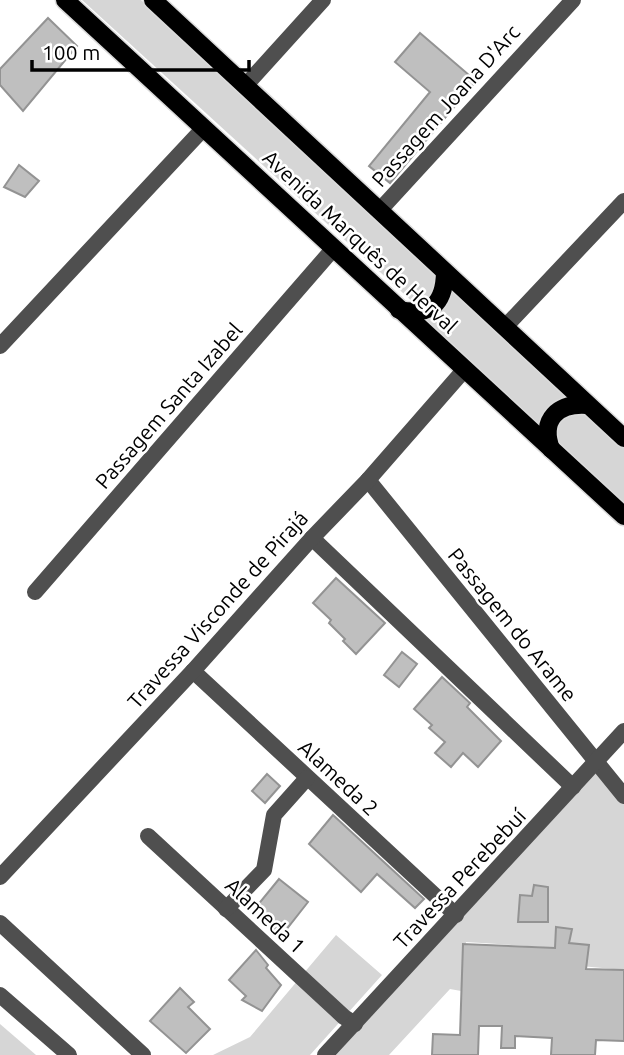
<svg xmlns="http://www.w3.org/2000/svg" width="624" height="1055" font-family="Ubuntu,sans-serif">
  <rect width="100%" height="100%" fill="#fff"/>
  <!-- green -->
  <g fill="#d6d6d6">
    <path d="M82 0H141L435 271 438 283 430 301 415 304Z"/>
    <path d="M448 280 573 399C551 401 550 409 540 428L420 316Z"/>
    <path d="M578 407 624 445V507L554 443 557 420Z"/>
    <path d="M596 768 624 800V970L559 964V948L466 942 461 991 450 989 389 1055H336Z"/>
    <path d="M336 935 382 975 310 1055H213L250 1037Z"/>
    <path d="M0 1024 36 1055H0Z"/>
  </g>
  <!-- building -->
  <g fill="#bfbfbf" stroke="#939393" stroke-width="2">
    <path d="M48 18 77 46 23 111 0 85V69Z"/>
    <path d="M420 33 476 81 390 183 369 166 430 92 395 62Z"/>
    <path d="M19 165 39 181 25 197 4 187Z"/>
    <path d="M336 578 385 623 356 654 343 641 345 639 329 623 331 620 313 603Z"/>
    <path d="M402 652 417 664 399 687 384 675Z"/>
    <path d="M442 677 470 703 467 707 501 741 478 767 463 753 451 767 435 753 445 742 429 728 432 725 414 709Z"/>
    <path d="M267 774 280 786 265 803 252 791Z"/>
    <path d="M333 815 424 899 415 908 377 874 361 892 309 844Z"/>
    <path d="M279 879 308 902 282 935 252 912Z"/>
    <path d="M534 885 548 887V922H518L520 895 532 896Z"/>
    <path d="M556 927 572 929 569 943 589 945 586 969 624 970V1041L596 1040 595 1055H551L552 1038 515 1036V1048H501L502 1026H479L478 1055H432L433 1034 460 1035 463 944 555 948Z"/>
    <path d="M256 950 268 965 266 968 281 985 262 1011 242 1000 246 996 229 980Z"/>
    <path d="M180 988 194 1002 188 1007 210 1029 186 1053 150 1021Z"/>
  </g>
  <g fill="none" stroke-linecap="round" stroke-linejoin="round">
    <!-- major casing -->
    <g stroke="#dbdbdb" stroke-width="21">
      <g id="major">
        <path d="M65 0 624 516"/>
        <path d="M153 0 624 438"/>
        <path d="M399 310C430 316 444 305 445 273"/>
        <path d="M551 449C540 419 558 403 587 405"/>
      </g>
    </g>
    <!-- minor -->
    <g stroke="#4f4f4f" stroke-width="16">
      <path d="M245 86 323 0"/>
      <path d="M379 211 573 0"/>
      <path d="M505 327 624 201"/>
      <path d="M0 346 203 129"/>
      <path d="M368 480 624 796"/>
      <path d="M312 538 573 787"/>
      <path d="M35 592 334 248"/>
      <path d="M193 671 456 915"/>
      <path d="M148 836 344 1017 355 1024"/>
      <path d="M0 877 193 671 312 538 368 480 465 369"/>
      <path d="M226 909 264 870 274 815 307 778"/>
      <path d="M0 923 143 1055"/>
      <path d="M0 995 69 1055"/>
      <path d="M325 1055 624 731"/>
    </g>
    <!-- major -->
    <use href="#major" stroke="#000" stroke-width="18"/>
  </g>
  <g text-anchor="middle" stroke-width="5" stroke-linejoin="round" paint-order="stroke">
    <!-- street labels -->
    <g font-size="21" fill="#000" stroke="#fff">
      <text transform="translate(446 106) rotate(-48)" y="7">Passagem Joana D'Arc</text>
      <text transform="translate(360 242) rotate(43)" y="7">Avenida Marquês de Herval</text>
      <text transform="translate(169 406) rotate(-49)" y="7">Passagem Santa Izabel</text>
      <text transform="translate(218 610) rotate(-48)" y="7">Travessa Visconde de Pirajá</text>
      <text transform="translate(512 625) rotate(51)" y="7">Passagem do Arame</text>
      <text transform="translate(338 778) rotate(43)" y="7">Alameda 2</text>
      <text transform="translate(460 879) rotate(-47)" y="7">Travessa Perebebuí</text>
      <text transform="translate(265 916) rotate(43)" y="7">Alameda 1</text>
    </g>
  </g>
  <!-- scale -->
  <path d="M32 60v10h217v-10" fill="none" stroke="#000000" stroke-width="3.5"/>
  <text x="42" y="60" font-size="21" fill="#000000" stroke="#ffffff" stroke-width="5" paint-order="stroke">100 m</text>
</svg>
